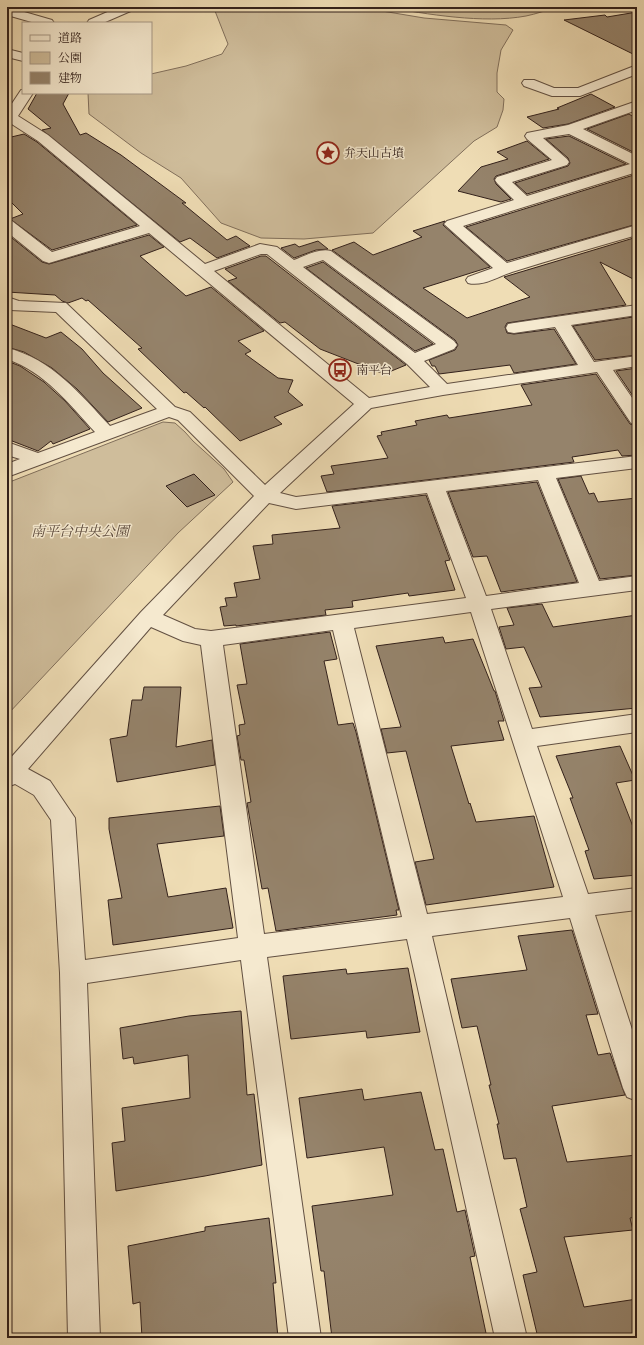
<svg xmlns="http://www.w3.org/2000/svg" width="644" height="1345" font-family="'Sorts Mill Goudy','Noto Serif JP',serif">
  <rect width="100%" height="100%" fill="#efddb5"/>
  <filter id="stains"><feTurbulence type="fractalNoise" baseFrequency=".005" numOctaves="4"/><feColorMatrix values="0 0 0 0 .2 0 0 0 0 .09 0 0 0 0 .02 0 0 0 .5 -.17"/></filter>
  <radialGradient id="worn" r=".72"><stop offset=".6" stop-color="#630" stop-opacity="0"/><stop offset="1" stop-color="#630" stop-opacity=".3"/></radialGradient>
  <!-- green -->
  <g fill="#cfbd9b" stroke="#816f5b">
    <path d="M231 7H358L424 18 506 25 513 30 501 50 497 73V92L504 99 503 110 497 127 474 141 373 233 304 239 261 238 221 223 181 178 141 153 89 114 88 93H151V74L186 66 222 54 228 44 215 11Z"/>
    <path d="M385 7H558C547 10 536 14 526 16 483 24 427 14 385 7Z"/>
    <path d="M163 422 175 423 185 432 193 441 224 469 233 482 178 533 7 715V483Z"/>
  </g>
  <!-- building -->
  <g fill="#95836b" stroke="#33211b">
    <path d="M637 12V56L564 20 605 15 607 17Z"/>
    <path d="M37 93H69L63 104 80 135 86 133 121 155 186 203H182L227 240 236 236 250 246 217 258 190 238 180 242 42 130 51 128 28 109Z"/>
    <path d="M591 94 615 107 568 124 543 128 527 117 559 109 557 108Z"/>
    <path d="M629 114 637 119V154L587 129Z"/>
    <path d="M24 134 37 142 137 225 52 250 10 219 23 214 7 198V138Z"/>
    <path d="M569 136 626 164 527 194 515 183 568 166 570 163 568 158 546 139Z"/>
    <path d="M527 141 549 159 496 176 494 179 496 184 511 199 501 202 458 191 481 167 508 159 497 152Z"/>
    <path d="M637 174V224L507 261 466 227Z"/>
    <path d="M445 221 443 225 490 267 423 288 467 318 530 297 504 277 637 237V281L600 262 626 305 507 323 505 327 507 333 514 334 554 329 576 364 514 373 510 365 439 374 435 366H432L429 360 455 350 458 345 455 340 332 250 354 242 373 255 422 237 413 231Z"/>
    <path d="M7 234 42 262 49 264 149 235 164 247 140 256 186 296 211 287 264 331 238 341 251 351 245 354 278 378 293 380 288 392 303 405 274 417 282 424 240 441 205 407 204 408 186 392 184 393 138 349 142 348 88 300 86 301 82 298 68 303 62 301 55 295 7 292Z"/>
    <path d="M318 241 328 249 316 250 294 258 281 248 295 244 299 247Z"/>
    <path d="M261 256H266L406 365 389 372H379L320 349 285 322 280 323 228 281 237 278 225 269Z"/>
    <path d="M323 262 433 344 415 351 306 268Z"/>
    <path d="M633 317 637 324V355L595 360 573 326Z"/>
    <path d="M7 323 46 338 61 332 82 349 103 373 142 408 108 422 77 389 52 368 24 352 7 347Z"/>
    <path d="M7 361 20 366 44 382 65 401 90 429 53 444 51 441 38 451 7 439Z"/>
    <path d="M637 368V402L616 371Z"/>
    <path d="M596 374 630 424 637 426V455L622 456 618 450 572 457 574 462 327 492 321 476 334 474 331 466 388 458 377 436 382 435 381 432 417 425 415 421 447 415 449 418 532 405 521 385Z"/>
    <path d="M194 474 215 495 187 507 166 486Z"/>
    <path d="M581 476 589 494 594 493 598 502 637 498V575L600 579 558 479Z"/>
    <path d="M537 482 577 582 501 592 487 556 473 557 448 492Z"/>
    <path d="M426 495 450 560 445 561 455 590 409 596 408 593 352 601 353 607 325 610 326 615 236 626V625L224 626 220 607 227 606 225 598 237 597 234 583 260 579 253 546 273 544 272 535 340 528 332 506Z"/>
    <path d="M542 604 553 627 637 615V708L540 717 529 688 542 687 524 647 506 649 499 627 514 625 507 608Z"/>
    <path d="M330 632 337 659 324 661 338 725 353 723 356 732 399 910H396L397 915 276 931 268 888 262 889 247 803 251 802 244 760H241L237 736 240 735 239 725 245 724 237 685 247 684 240 644Z"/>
    <path d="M443 637 445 643 473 639 494 691H495L504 721H498L504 740 451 746 469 804 470 803 476 822 534 816 554 887 426 905 415 862 434 859 406 751 387 753 381 729 401 727 376 646Z"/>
    <path d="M144 687H181L176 747 212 740 215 765 117 782 110 739 127 736 132 700H142Z"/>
    <path d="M620 746 635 780 616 783 637 837V875L594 879 585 851 589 850 570 798H573L556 756Z"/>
    <path d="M220 806 224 836 157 844 168 897 226 888 233 928 113 945 108 900 122 898 109 829V818Z"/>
    <path d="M572 930 598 1014 586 1015 598 1055 610 1053 625 1095 552 1106 567 1162 637 1155V1217L630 1218 633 1230 564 1237 584 1307 637 1299V1338H538L523 1275 537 1272 520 1209 527 1207 516 1158 504 1159 497 1124H499L489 1085H491L477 1026 462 1028 451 979 527 970 518 936Z"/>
    <path d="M408 968 420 1032 367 1038 366 1031 291 1039 283 976 346 969 347 974Z"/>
    <path d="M241 1011 247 1095 254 1094 262 1165 205 1176 116 1191 112 1143 125 1141 122 1108 190 1098 188 1055 134 1064 133 1057 123 1059 120 1028 189 1016Z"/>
    <path d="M362 1089 364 1100 421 1092 435 1150 443 1149 457 1212 465 1210 475 1256 470 1257 487 1338H332L324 1271H321L312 1206 393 1195 384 1147 307 1158 299 1098Z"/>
    <path d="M269 1218 276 1283H273L278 1338H142L140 1302 133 1304 128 1246 205 1231V1227Z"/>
  </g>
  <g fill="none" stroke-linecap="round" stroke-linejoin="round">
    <!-- minor casing -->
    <g stroke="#625042" stroke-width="2">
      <g id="minor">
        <path d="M7 7 52 20 54 23H35L7 15Z"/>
        <path d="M119 7H135L133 10 103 23H87L89 20Z"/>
        <path d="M7 49 23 53V61L7 57Z"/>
        <path d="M637 65V74L580 96H552L524 86 522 83 524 80H534L554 88H578Z"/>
        <path d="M21 90H23V93H33L18 116 48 135 205 264 260 244 277 247 294 260C305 256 319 248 331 251L454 341 457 345 454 349 424 361 447 384 578 365 555 327 514 333 508 332 506 328 508 324 514 323 637 305V315L571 325 594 362 637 356V366L613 370 637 405V425L631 423 597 372 443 395 371 408 280 493 296 497 637 456V468L556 478 599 581 637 576V590L491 609 532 729 637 714V732L537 746 588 894 637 888V910L595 915 637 1045V1101L627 1097 623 1088 570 918 432 936 527 1338H495L407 939 267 957 321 1338H289L241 960 87 983 100 1338H68L60 973 51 820 34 795 15 784 7 787V762L141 612 254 496 178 420 169 417 7 477V464L20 459 7 455V442L38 453 95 432C69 404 45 372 7 359V348C52 359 80 394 110 426L157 409 56 312 10 310 7 308V297L19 301 66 303 175 407 190 412 265 485 354 404 149 233 49 263 43 261 7 232V219L12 221 52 252 140 226 38 141 7 121V111ZM261 254H267L407 364 430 387 369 398 214 271ZM323 260 436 344 415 353 303 267ZM538 480 579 583 486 596 446 491ZM427 493 466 598 211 631 195 629 163 615 269 503 296 509ZM471 612 563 897 427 914 354 628ZM151 627 183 641 201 645 238 938 85 960 75 818 50 781 28 769ZM333 630 402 917 264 934 223 645Z"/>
        <path d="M637 101V110L583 129 637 156V172L463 226 507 263 637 225V235C595 247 554 259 512 272 499 276 482 287 468 283L466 280 468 277 493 268 444 224 447 221 514 200 497 183 495 180 497 177 552 160 527 139 525 136 527 133 568 125ZM569 134 630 164 527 196 512 182 567 165 569 162 567 159 543 138Z"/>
      </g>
    </g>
    <!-- minor -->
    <use href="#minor" fill="#f5e9cf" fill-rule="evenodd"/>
  </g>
  <!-- icons -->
  <defs>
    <g id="sight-ring" transform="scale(1.15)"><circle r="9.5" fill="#f5e9cf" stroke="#8f2418" stroke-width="1.5"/><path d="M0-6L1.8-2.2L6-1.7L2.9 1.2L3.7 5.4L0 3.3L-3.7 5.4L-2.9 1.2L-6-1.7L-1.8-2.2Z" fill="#8f2418"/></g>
    <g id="bus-ring" transform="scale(1.15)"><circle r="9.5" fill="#f5e9cf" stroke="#8f2418" stroke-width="1.5"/><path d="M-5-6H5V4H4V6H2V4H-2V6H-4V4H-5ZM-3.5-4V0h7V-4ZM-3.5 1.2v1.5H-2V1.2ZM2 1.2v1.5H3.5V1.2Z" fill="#8f2418"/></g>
  </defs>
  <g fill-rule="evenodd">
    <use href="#sight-ring" x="328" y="153"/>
    <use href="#bus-ring" x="340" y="370"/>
  </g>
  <g text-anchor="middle" stroke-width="3" stroke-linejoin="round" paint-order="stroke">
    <!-- far-poi labels -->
    <g font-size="12" fill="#33211b" stroke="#f5e9cf" text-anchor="start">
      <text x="344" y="157">弁天山古墳</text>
      <text x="356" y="374">南平台</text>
    </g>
    <!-- park labels -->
    <g font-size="14" font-style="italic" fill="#5a483b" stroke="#f5e9cf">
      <text x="80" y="536">南平台中央公園</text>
    </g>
  </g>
  <!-- margin -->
  <rect width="644" height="1345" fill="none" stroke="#efddb5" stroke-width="24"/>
  <rect x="8" y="8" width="628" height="1329" fill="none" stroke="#33211b" stroke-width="2"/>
  <rect x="12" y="12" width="620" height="1321" fill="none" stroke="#33211b"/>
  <!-- legend -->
  <rect x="22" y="22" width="130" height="72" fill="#f5e9cf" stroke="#a79987"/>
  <rect x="30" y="35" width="20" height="6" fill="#f5e9cf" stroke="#a79987"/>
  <text x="58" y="42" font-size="12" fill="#33211b">道路</text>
  <rect x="30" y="52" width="20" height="12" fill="#cfbd9b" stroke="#a79987"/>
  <text x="58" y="62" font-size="12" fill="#33211b">公園</text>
  <rect x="30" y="72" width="20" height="12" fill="#95836b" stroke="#a79987"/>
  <text x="58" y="82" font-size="12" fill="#33211b">建物</text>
  <rect width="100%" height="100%" filter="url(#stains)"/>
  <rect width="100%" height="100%" fill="url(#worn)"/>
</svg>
